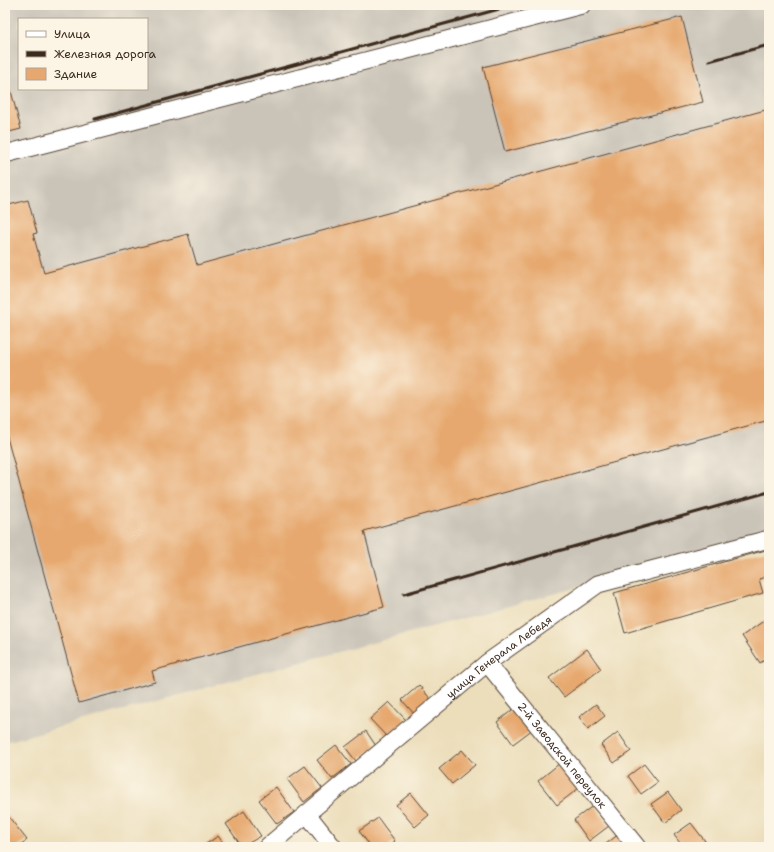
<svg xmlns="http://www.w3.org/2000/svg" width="774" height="852" font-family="'Shantell Sans',sans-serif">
  <rect width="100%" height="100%" fill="#fcf5e5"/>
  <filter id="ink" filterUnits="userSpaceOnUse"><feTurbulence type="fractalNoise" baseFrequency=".025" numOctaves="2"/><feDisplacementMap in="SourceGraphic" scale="8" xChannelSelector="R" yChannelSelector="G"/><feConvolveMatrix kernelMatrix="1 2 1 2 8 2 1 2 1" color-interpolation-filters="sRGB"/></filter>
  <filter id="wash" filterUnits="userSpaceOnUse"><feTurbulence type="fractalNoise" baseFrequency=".012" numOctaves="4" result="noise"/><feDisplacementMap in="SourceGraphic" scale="16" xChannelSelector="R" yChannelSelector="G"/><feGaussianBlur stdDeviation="0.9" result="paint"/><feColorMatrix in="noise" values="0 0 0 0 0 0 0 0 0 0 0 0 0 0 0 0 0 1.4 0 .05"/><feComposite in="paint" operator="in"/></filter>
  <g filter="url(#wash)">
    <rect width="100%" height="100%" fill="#ecdebb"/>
    <!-- industrial -->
    <path fill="#c9c3b8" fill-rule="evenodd" d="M5 5H769V536L5 742ZM19 19H147V89H19Z"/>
    <g id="blocks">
      <!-- building -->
      <g fill="#e6a86e">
        <path d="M682 17 703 102 505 152 483 67Z"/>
        <path d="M11 91 21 129 5 133V93Z"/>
        <path d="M769 109V420L364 531 384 607 152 671 155 682 79 703 5 430V206L28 200 37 233 33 234 44 273 188 234 197 265Z"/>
        <path d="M769 549V576L759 579 763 593 625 633 614 593Z"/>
        <path d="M765 620 769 626V657L760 663 742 636Z"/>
        <path d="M587 649 601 669 564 697 549 678Z"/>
        <path d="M419 685 432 701 415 715 402 700Z"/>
        <path d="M389 702 406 720 387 737 370 719Z"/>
        <path d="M596 704 605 716 588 729 579 717Z"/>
        <path d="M516 707 533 729 513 744 497 722Z"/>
        <path d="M366 731 376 746 356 761 345 747Z"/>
        <path d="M618 732 631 751 614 763 601 745Z"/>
        <path d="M336 745 351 764 332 779 317 760Z"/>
        <path d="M462 750 475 765 452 784 439 769Z"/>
        <path d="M560 763 579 788 557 805 538 781Z"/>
        <path d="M644 764 658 782 641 794 628 776Z"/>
        <path d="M305 766 322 788 304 802 287 779Z"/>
        <path d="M276 787 294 812 277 824 259 800Z"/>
        <path d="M668 792 681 810 665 823 651 804Z"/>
        <path d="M411 793 429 815 415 827 396 805Z"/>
        <path d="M594 805 609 826 589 841 574 820Z"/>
        <path d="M244 811 261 836 242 847 226 824Z"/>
        <path d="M5 812 27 840 17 847H5Z"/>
        <path d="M378 818 395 841 387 847H371L359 831Z"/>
        <path d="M691 823 705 841 697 847H683L674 835Z"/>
        <path d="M619 834 629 847H602Z"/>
        <path d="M218 836 226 847H202Z"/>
      </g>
    </g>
  </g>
  <g filter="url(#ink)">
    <use href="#blocks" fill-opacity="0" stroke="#564536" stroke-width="1"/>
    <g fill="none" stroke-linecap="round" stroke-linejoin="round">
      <!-- minor casing -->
      <g stroke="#564536" stroke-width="19">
        <g id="minor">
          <path d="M5 154 582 5"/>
          <path id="s1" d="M487 663 637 847"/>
          <path d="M307 814 333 847"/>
          <path id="s2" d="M267 847 487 663 598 584 769 539"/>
        </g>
      </g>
      <!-- minor -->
      <use href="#minor" stroke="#fff" stroke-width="17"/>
      <!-- rail -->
      <g stroke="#3b2a1e" stroke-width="3">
        <path d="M709 61 769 45"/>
        <path d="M95 119 514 5"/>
        <path d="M404 594 769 492"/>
      </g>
    </g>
  </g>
  <g text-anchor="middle" stroke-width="3.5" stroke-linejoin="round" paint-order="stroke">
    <!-- street labels -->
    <g font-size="11" fill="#3b2a1e" stroke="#fcf5e5">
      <text dy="4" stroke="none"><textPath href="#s2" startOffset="300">улица Генерала Лебедя</textPath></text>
      <text dy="4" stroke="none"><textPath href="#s1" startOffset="119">2-й Заводской переулок</textPath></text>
    </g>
  </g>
  <!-- margin -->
  <rect width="774" height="852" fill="none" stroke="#fcf5e5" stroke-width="20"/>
  <!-- legend -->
  <rect x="18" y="18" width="130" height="72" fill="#fcf5e5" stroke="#afa495"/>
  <rect x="26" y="31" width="20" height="6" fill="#ffffff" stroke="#afa495"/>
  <text x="54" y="38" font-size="12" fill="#3b2a1e">Улица</text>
  <rect x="26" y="51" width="20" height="6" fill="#3b2a1e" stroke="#afa495"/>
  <text x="54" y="58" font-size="12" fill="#3b2a1e">Железная дорога</text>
  <rect x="26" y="68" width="20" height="12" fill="#e6a86e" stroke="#afa495"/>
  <text x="54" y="78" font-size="12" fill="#3b2a1e">Здание</text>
</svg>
